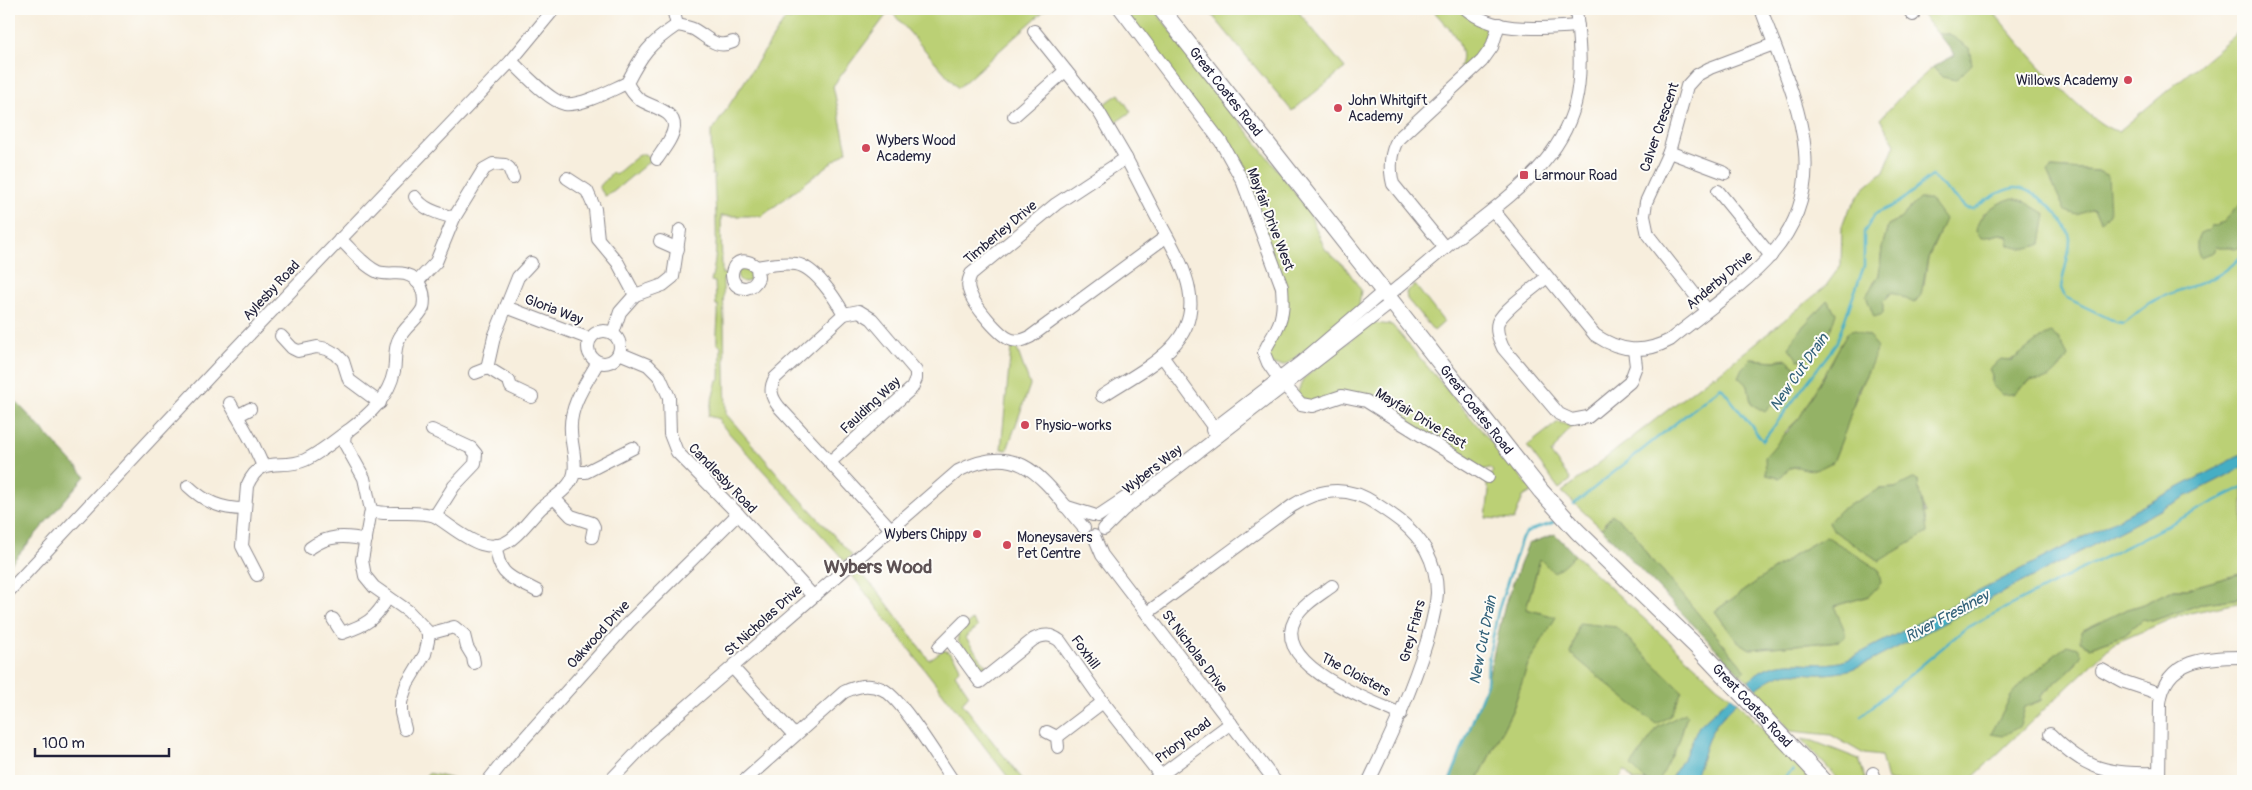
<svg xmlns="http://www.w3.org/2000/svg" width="2252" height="790" font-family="Pangolin,sans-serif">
  <rect width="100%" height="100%" fill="#fdfcf7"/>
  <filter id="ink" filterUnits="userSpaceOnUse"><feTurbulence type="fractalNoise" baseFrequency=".02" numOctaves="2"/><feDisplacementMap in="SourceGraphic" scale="10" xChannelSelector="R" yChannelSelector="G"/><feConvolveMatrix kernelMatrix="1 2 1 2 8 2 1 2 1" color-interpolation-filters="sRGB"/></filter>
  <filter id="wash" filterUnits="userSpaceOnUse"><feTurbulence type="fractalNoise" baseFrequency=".0096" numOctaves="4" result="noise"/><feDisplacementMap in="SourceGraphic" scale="20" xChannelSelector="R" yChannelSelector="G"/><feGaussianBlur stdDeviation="1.12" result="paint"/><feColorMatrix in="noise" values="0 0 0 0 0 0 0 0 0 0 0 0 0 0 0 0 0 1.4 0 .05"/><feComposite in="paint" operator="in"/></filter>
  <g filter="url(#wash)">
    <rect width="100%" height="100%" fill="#f7eedd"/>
    <!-- green -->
    <g fill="#bbd074" stroke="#6e7958" fill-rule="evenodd">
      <path d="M797 9H1046L958 88 890 10 833 86 847 151 762 216H721L722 274H726V278L723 279 726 414 782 479 852 555 845 561 719 422 720 419 708 416 717 380H720L721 346 717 344C716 330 719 319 718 305H716L715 282 711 281C720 248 715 209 714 175H712L711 133 786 18 791 20Z"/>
      <path d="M1124 9H1154L1308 210 1325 249 1346 268 1361 290 1359 306 1286 365H1272L1267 357 1285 316 1243 177Z"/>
      <path d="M1207 9H1296L1345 68 1292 111Z"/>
      <path d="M1432 9H1460L1487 24 1492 37C1482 50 1475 62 1459 68 1470 45 1445 25 1432 9Z"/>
      <path d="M1918 9H1991C2010 33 2092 131 2119 131L2243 28V454L1847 660C1813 672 1778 649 1749 681L1740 674 1744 671 1661 569 1650 559 1633 531 1606 521 1602 529 1562 492 1714 374 1715 376 1825 287 1841 265 1842 226 1846 215 1863 189 1884 171 1895 144 1880 119 1903 94 1933 67 1942 77 1972 64 1949 34H1938ZM2052 168 2098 171 2107 176 2101 221 2093 209ZM2016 198 2042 233 2041 244 2000 234 1988 237 1982 214ZM1919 199 1939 234 1928 258 1924 284 1914 302 1892 292 1883 302 1873 283 1879 275 1882 248 1888 225 1900 219ZM1827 300 1836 313 1798 332ZM1848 332 1869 369C1853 399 1846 431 1833 462L1814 470 1799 466 1786 469 1785 432 1800 417ZM2042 337 2032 380 2027 383 1992 385V375L2005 360C2019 360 2033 346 2042 337ZM1751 359 1774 361 1787 359 1752 404 1748 386ZM1918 480 1919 498 1926 513 1879 489 1895 488ZM1826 536 1869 596 1834 606 1840 641 1750 649 1736 640 1715 611 1797 553Z"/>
      <path d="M1119 94 1131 112 1113 124 1101 106Z"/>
      <path d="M640 154H645L651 160 613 192 605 196 599 187 613 172 615 175Z"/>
      <circle cx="745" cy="274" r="8"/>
      <path d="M1415 285 1444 322 1434 331 1407 299 1406 292Z"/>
      <path d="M1372 323 1392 325 1533 491 1523 497 1514 520 1486 518 1489 490 1487 488V478L1493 472 1490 468 1482 470 1362 395 1308 404 1297 394 1303 379Z"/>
      <path d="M1011 348 1017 349 1030 385 1007 450 1001 449Z"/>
      <path d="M1558 422 1571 426 1551 454 1571 480 1559 489 1527 446Z"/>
      <path d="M2243 467V573L2186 589H2174L2141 605 2125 610 2103 621 2090 647 2125 635 2143 619 2152 621 2204 603 2243 598V602L2180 615 2113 644 1969 781H1887L1881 756 1864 754 1831 735 1791 731 1756 689C1791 662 1797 678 1834 673 1846 672 1856 667 1867 663ZM2067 645 2077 663 2041 696V701L2025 707 2040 669Z"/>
      <path d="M1575 555 1718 687 1731 696 1699 726 1684 758 1669 781H1633L1625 770 1618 781H1477L1513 709 1528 664 1555 617 1526 609 1540 559 1554 572Z"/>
      <path d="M857 569 880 594 929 660 943 650C950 651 959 662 960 669L955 674 969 695 962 703 1024 781H1011L851 574Z"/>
      <path d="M972 620 978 627 965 637 987 667 976 665 958 641V633Z"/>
      <path d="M1737 702 1806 775 1805 781H1690C1702 768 1702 751 1710 735 1716 722 1727 712 1737 702Z"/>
      <path d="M1801 739 1813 741 1859 759 1866 781H1840Z"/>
      <path d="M428 773 462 781H421Z"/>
    </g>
    <!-- forest -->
    <g fill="#94b266" stroke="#5b6a50">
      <path d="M1938 34H1949L1969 48 1972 64 1956 80 1942 77 1933 67 1955 55Z"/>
      <path d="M2051 168 2098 171 2108 176 2110 214 2101 221 2093 209 2077 215 2065 211 2047 172Z"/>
      <path d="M2013 198 2024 201 2046 214 2041 244C2029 249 2021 250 2009 245L2007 235 2000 234 1982 238 1976 232C1977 214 1996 203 2013 198Z"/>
      <path d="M1919 199H1930L1945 219 1928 258 1921 295 1914 303 1892 292 1883 302V314L1874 317 1866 296 1879 275 1882 248 1888 225 1900 219Z"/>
      <path d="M2243 200V246L2235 249 2231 247H2216L2213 252 2200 257 2197 249V240L2200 234 2209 230 2211 226 2224 222Z"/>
      <path d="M1827 300 1836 313C1828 335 1826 359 1798 360L1789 348 1798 332Z"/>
      <path d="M1855 330 1869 336 1878 347 1869 369 1857 392 1846 429 1833 462C1827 464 1819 470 1813 470 1796 469 1794 460 1780 478L1766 475 1765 457 1800 417 1848 332Z"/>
      <path d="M2051 333 2059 339 2068 356C2060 369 2049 384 2031 380L2013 394 2002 395 1992 385V375L1989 369 2001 359 2012 360C2024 352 2038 338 2051 333Z"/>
      <path d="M1751 359 1774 361 1787 359 1802 373 1765 412 1751 404 1748 386 1738 377 1742 368Z"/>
      <path d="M9 394 85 476 9 566Z"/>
      <path d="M1913 479 1918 480C1919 499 1926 514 1927 533L1879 561 1834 531 1829 522 1840 510 1879 489 1895 488Z"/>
      <path d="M1612 514 1633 531 1650 559 1661 569 1745 670 1740 674 1602 529Z"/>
      <path d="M1555 534 1575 555 1554 573 1540 559 1526 609 1556 617 1528 664 1513 709 1477 781H1449L1486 687 1505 604 1528 544Z"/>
      <path d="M1826 536 1878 569 1881 583 1869 596 1834 606 1845 631V637L1840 641 1750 649 1736 640 1715 611 1797 553Z"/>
      <path d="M2243 573V598L2204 603 2152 621 2143 619 2125 635 2090 647 2080 642 2081 631 2125 610 2141 605 2174 589H2186Z"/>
      <path d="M1579 623 1616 627 1682 691 1670 716 1656 724 1571 654Z"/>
      <path d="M2067 645 2078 648 2082 654C2073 672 2054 681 2041 696V700L2025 707 2020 726 2003 736 1991 734 2011 696 2025 680Z"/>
      <path d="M1685 713 1687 715 1679 742 1659 781H1646L1631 766 1658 727Z"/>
    </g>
    <!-- water -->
    <g fill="#45aec4" stroke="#346880">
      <path d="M2243 454V467L1867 663C1856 667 1846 672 1834 673 1797 678 1791 662 1756 689L1749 681C1778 649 1813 672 1847 660Z"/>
      <path d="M1731 696 1737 702C1727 712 1716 722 1710 735 1702 751 1702 768 1690 781H1669L1684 758 1699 726Z"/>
    </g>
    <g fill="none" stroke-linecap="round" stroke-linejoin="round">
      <!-- stream -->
      <g stroke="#45aec4" stroke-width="2.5">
        <path d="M1574 504 1721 387 1763 441 1836 344 1864 266V232L1875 214 1898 203 1932 176 1966 208 1973 209C1986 201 1999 190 2014 188 2034 186 2068 220 2070 239 2070 256 2063 272 2061 288L2065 297 2116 322 2124 323C2134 316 2144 305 2155 300 2189 284 2217 285 2243 254"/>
        <path d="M1861 716 1966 628 2243 487"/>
        <path d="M1450 781 1487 683 1488 661 1498 611 1521 540C1528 526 1542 529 1554 522"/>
        <path d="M1780 781 1793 770"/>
      </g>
    </g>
  </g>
  <g filter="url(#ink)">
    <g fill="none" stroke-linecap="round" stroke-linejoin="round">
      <!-- minor casing -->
      <g stroke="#8c888c" stroke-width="14">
        <g id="minor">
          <path d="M673 9 677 25"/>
          <path d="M1120 9 1221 142 1242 180 1282 287C1283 301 1284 315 1277 328 1273 337 1267 344 1264 353L1268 363 1279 379 1301 404 1312 406 1342 396 1366 401 1488 477"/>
          <path d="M1466 9C1495 34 1542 28 1578 26"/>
          <path d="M1908 9 1913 15"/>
          <path d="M1034 31 1099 112 1126 158"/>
          <path d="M511 61C523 72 549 101 565 104 582 106 611 90 627 83 642 54 649 44 677 25 682 26 688 27 693 29 707 36 715 50 733 42"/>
          <path d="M627 83C630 89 634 95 639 99 650 107 675 110 674 127 673 138 663 150 657 159"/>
          <path d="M1014 116 1065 71"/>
          <path d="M1669 152 1725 173"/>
          <path d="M567 178 587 191 595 209 598 239 618 263 635 295 663 285 673 277 680 230"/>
          <path d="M1718 191 1771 256"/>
          <path d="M415 197C425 211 439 213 454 218"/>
          <path d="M1493 210 1595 335C1620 352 1644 354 1670 340 1702 314 1746 284 1772 254 1839 177 1790 90 1761 9"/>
          <path d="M660 241 678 249"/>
          <path d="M1445 248 1393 184C1389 168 1390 153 1398 139L1482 61 1492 47 1499 24"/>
          <path d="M531 263 518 277 494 337 488 364V368L509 381 511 387 532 397"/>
          <path d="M757 267 758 278C756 283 752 287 746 288 722 289 731 246 757 267 769 265 783 262 796 264 815 267 835 298 844 314L859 311 872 319 916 371V379L912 388 830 462"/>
          <path d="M1547 277C1534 288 1505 308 1498 322 1495 331 1500 341 1503 348L1559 414 1572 420 1588 417 1630 382 1636 366 1634 350"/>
          <path d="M417 282 436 262 454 218 484 169 493 164 505 165 509 168 513 178"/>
          <path d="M1386 297C1412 276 1437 254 1463 233 1508 197 1559 164 1575 104 1583 73 1579 40 1576 9"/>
          <path d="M506 307 590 339"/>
          <path d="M1707 310 1648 235 1644 216 1646 202 1669 152 1687 86 1697 75 1710 68 1774 44"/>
          <path d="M844 314 775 378C769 389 771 397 779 407L891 529"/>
          <circle cx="604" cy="347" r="16"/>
          <path d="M613 333 620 312 635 295"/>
          <path d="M281 336 292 348 298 351 317 347 327 349 336 354 343 361 349 380 380 403"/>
          <path d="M619 353 648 365 660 377 669 397 670 434 677 452 738 514 813 596"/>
          <path d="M1162 356 1219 435"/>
          <path d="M475 373 488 368"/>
          <path d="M1102 396C1125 381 1152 367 1171 348 1210 309 1182 264 1161 225 1149 203 1138 180 1126 158L1056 204 971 274C968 281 967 286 970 293 974 305 1000 337 1012 340 1019 342 1024 340 1030 337L1167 236"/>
          <path d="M230 403 253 444 263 466"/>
          <path d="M237 416 250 409"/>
          <path d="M432 430 471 448 476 454 475 464 454 486 435 516"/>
          <path d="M1212 430 1301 362 1383 292"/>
          <path d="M348 431 345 434 344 442 364 478 371 510 362 560 365 576 374 587 408 611 428 632V641L425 654 407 684 401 702V713L405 729"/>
          <path d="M575 472H586L633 448"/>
          <path d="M188 486C205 502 221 509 244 509"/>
          <path d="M554 498 571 516 592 523 594 527 592 537"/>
          <path d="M1064 506 1093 515"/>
          <path d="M371 510C383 517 416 509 435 516 458 530 488 562 515 536 524 528 532 517 541 508 552 498 571 489 574 473 577 461 571 444 571 431 569 406 586 383 598 362"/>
          <path d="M1098 516 1125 498"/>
          <path d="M1104 529 1123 510 1391 303"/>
          <path d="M1094 536 1102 555 1275 781"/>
          <path d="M496 545C498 577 511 577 537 591"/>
          <path d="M310 548C328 535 345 535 366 540"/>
          <path d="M257 575 242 546 247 486C261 453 281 471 305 460 320 453 335 440 349 430 369 415 389 397 394 371 396 361 394 350 398 341 403 327 417 321 423 308 426 294 421 278 405 274 397 272 387 275 378 272 364 266 351 249 340 239"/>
          <path d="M1332 586C1320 595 1302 605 1295 619 1270 665 1371 701 1401 714"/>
          <path d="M9 591 222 363 511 61 554 9"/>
          <path d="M1147 613 1292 506C1320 488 1348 485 1376 504 1396 517 1414 529 1426 550 1433 563 1437 578 1437 593 1436 610 1431 626 1427 641 1412 690 1391 735 1369 781"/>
          <path d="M333 619 342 633C366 625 375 620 388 597"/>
          <path d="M428 634 454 627 464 635 467 647 473 657 474 663"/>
          <path d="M949 639 980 682 1034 639C1044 634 1051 634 1060 641L1103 702 1161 776"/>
          <path d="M939 647 965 621"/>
          <path d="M733 668 794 735"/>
          <path d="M2102 670 2122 681 2161 694"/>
          <path d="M1047 732 1057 737 1058 747"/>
          <path d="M2050 734C2087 771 2108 774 2159 773"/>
          <path d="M1057 737 1103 702"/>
          <path d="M1873 773 1876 781"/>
          <path d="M488 781 503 762 629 622 738 514"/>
          <path d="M610 781 654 735 958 471C1024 437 1046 485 1084 528"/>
          <path d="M744 781 844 692C857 686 868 683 882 689 901 697 939 761 953 781"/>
          <path d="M1153 781 1231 723"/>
          <path d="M2159 781 2160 703C2165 658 2208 657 2243 657"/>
        </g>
      </g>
      <!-- major casing -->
      <g stroke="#8c888c" stroke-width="18">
        <g id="major">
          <path id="s1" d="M1161 9 1541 491 1577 531 1700 650 1824 781"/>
        </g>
      </g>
      <!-- minor -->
      <use href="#minor" stroke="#fff" stroke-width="12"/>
      <!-- major -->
      <use href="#major" stroke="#fff" stroke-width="16"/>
    </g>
  </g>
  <!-- markers -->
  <g fill="#d1495b" stroke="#fdfcf7" stroke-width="2">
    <circle cx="2128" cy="80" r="5"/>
    <circle cx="1338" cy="108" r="5"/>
    <circle cx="866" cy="148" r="5"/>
    <rect x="1519" y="170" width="10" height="10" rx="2.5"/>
    <circle cx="1025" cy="425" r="5"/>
    <circle cx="977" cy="534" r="5"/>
    <circle cx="1007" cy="545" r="5"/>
  </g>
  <g text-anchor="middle" stroke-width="4" stroke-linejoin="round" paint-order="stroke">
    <!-- poi labels -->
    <g font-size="14" fill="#22223b" stroke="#fdfcf7" text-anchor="start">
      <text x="2118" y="85" text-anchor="end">Willows Academy</text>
      <text x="1348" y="105">John Whitgift<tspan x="1348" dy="16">Academy</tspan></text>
      <text x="876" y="145">Wybers Wood<tspan x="876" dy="16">Academy</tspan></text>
      <text x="1534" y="180">Larmour Road</text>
      <text x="1035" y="430">Physio-works</text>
      <text x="967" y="539" text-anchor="end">Wybers Chippy</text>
      <text x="1017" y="542">Moneysavers<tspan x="1017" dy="16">Pet Centre</tspan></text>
    </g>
    <!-- street labels -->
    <g font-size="14" fill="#22223b" stroke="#fdfcf7">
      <text dy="5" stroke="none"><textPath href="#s1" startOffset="105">Great Coates Road</textPath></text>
      <text transform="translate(1659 127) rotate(-71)" y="5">Calver Crescent</text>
      <text transform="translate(1271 219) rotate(69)" y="5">Mayfair Drive West</text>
      <text transform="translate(1000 232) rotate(-40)" y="5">Timberley Drive</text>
      <text transform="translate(1719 280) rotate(-40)" y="5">Anderby Drive</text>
      <text transform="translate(271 290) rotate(-47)" y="5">Aylesby Road</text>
      <text transform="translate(554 309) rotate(21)" y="5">Gloria Way</text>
      <text transform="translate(870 405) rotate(-43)" y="5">Faulding Way</text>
      <text dy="5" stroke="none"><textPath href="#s1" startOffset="510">Great Coates Road</textPath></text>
      <text transform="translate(1421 418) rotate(31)" y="5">Mayfair Drive East</text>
      <text transform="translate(1152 469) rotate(-38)" y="5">Wybers Way</text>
      <text transform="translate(723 478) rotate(46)" y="5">Candlesby Road</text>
      <text transform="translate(763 620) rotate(-42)" y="5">St Nicholas Drive</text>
      <text transform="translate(1412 631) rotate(-75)" y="5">Grey Friars</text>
      <text transform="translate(598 634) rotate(-48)" y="5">Oakwood Drive</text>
      <text transform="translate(1195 651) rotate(53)" y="5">St Nicholas Drive</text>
      <text transform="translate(1086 652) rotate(54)" y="5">Foxhill</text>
      <text transform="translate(1356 674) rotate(28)" y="5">The Cloisters</text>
      <text dy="5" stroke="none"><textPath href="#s1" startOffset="915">Great Coates Road</textPath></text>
      <text transform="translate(1183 740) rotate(-37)" y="5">Priory Road</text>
    </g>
    <!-- water labels -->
    <g font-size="15" font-style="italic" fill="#326179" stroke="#fdfcf7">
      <text transform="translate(1799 372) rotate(-55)" y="5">New Cut Drain</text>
      <text transform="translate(1947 616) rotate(-28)" y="5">River Freshney</text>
      <text transform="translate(1483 640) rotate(-79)" y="5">New Cut Drain</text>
    </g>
    <!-- district labels -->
    <g font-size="19" font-weight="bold" fill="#5d5254" stroke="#fdfcf7">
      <text x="878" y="573">Wybers Wood</text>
    </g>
  </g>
  <!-- margin -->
  <rect width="2252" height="790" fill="none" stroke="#fdfcf7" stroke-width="30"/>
  <!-- scale -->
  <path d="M35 748v8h134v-8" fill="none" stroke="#22223b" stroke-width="2.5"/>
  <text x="42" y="748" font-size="15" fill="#22223b" stroke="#fdfcf7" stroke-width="4" paint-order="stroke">100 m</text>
</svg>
